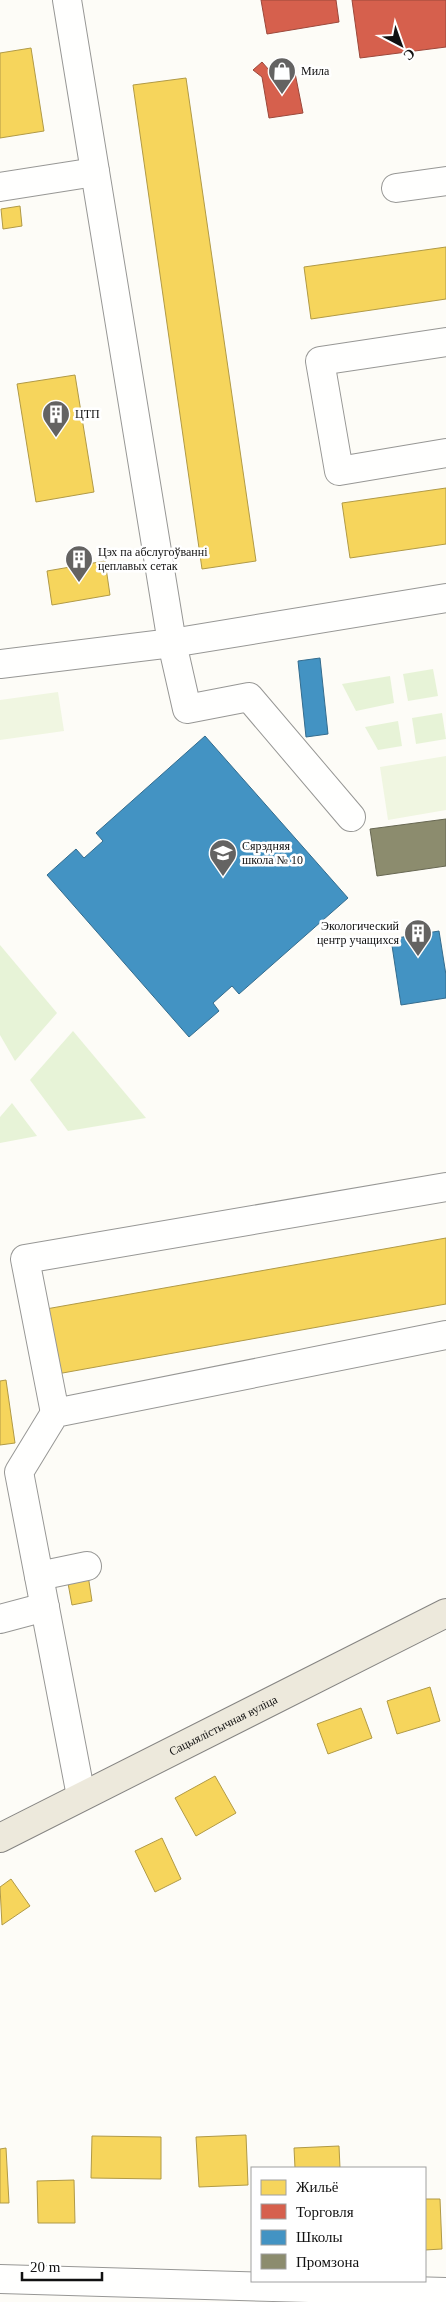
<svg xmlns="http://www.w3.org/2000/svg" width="446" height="2302" font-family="Georgia,serif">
  <rect width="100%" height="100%" fill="#fdfcf7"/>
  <!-- green -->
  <g fill="#e7f3d7">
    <path d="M433 669 438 696 408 701 403 674Z"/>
    <path d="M390 676 394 703 356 711 342 684Z"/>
    <path d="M442 713 446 739 416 744 412 718Z"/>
    <path d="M398 721 402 746 378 750 365 727Z"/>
    <path d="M0 945 57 1013 15 1061 0 1035Z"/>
    <path d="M73 1031 146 1118 68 1131 30 1080Z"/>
    <path d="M12 1103 37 1136 0 1143V1117Z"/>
  </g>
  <!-- pitch -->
  <g fill="#f0f6e1">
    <path d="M58 692 64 731 0 740V700Z"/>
    <path d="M446 756V810L388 820 380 767Z"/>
  </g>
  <!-- homes -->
  <g fill="#f6d55c" stroke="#b19a46">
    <path d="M31 48 44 131 0 138V53Z"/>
    <path d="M186 78 256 561 202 569 133 85Z"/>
    <path d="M20 206 22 226 3 229 1 209Z"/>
    <path d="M446 247V299L311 319 304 267Z"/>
    <path d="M75 375 94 492 36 502 17 384Z"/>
    <path d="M446 488V544L350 558 342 503Z"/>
    <path d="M105 561 110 595 52 605 47 571Z"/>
    <path d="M446 1238V1304L57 1374 46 1309Z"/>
    <path d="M6 1380 15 1443 0 1445V1381Z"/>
    <path d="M88 1575 92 1601 72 1605 67 1578Z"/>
    <path d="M430 1687 440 1721 397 1734 387 1701Z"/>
    <path d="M361 1708 372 1738 328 1754 317 1724Z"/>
    <path d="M215 1776 236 1813 196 1836 175 1798Z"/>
    <path d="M162 1838 181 1879 155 1892 135 1851Z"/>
    <path d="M11 1879 30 1906 2 1925 0 1887Z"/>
    <path d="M246 2135 248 2185 199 2187 196 2137Z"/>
    <path d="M92 2136 161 2137V2179L91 2178Z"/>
    <path d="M339 2146 340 2168H295L294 2148Z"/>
    <path d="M6 2148 9 2203H0V2149Z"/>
    <path d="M74 2180 75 2223H38L37 2181Z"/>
    <path d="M425 2199H440L442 2249 425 2250Z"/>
  </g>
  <!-- shops -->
  <g fill="#d6604d" stroke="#9b483b">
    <path d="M261 0H336L339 22 267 34Z"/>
    <path d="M352 0H446V47L360 58Z"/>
    <path d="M262 62 269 70 293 63 303 113 269 118 262 77 253 70Z"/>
  </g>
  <!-- schools -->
  <g fill="#4393c3" stroke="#346c8e">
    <path d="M320 658 328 734 306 737 298 661Z"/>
    <path d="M205 736 348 898 239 994 232 986 213 1003 219 1011 189 1037 47 875 76 849 84 858 103 841 96 833Z"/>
    <path d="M439 931 446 975V998L401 1005 391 939Z"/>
  </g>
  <!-- industry -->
  <path fill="#8c8c6e" stroke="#676752" d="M446 819V866L377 876 370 829Z"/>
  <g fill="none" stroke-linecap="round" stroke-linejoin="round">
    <!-- minor casing -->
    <g stroke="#979795" stroke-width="30">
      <g id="minor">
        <path d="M0 187 95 172"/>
        <path d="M396 188 446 181"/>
        <path d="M446 342 320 361 339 471 446 453"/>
        <path d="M0 664 172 643 67 0"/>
        <path d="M351 817 249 697 187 709 172 643 446 598"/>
        <path d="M55 1413 25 1259 446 1187"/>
        <path d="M39 1576 87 1566"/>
        <path d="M0 1619 45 1607"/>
        <path d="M81 1796 19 1472 55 1413 446 1335"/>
        <path d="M0 2279 446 2292"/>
      </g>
    </g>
    <!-- major casing -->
    <g stroke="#858482" stroke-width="30">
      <g id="major">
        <path id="s1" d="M0 1838 446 1613"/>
      </g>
    </g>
    <!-- minor -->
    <use href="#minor" stroke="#fffffe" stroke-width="28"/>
    <!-- major -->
    <use href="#major" stroke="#ede9dc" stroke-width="28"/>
  </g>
  <!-- icons -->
  <defs>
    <g id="shop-pin" transform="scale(1.4375)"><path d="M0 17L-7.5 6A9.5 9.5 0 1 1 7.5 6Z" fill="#646362" stroke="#fff"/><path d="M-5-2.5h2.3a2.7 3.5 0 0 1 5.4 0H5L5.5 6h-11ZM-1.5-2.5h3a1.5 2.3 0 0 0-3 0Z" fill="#fff"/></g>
    <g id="building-pin" transform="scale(1.4375)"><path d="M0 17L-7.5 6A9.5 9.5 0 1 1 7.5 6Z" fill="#646362" stroke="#fff"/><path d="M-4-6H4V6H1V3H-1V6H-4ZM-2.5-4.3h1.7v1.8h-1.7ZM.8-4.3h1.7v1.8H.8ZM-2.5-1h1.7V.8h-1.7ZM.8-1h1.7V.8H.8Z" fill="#fff"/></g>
    <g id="school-pin" transform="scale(1.4375)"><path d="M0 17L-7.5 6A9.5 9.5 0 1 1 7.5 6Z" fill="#646362" stroke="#fff"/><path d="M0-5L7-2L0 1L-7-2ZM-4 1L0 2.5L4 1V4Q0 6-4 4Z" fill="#fff"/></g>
  </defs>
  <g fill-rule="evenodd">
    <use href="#shop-pin" x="282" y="71"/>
    <use href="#building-pin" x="56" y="414"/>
    <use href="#building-pin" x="79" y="559"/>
    <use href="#school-pin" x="223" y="853"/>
    <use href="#building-pin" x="418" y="933"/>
  </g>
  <g text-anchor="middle" stroke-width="5" stroke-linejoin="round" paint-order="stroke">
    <!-- poi labels -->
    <g font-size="12" fill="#111" stroke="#fff" text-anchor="start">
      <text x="301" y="75">Мила</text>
      <text x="75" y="418">ЦТП</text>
      <text x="98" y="556">Цэх па абслугоўванні<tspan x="98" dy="14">цеплавых сетак</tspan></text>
      <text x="242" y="850">Сярэдняя<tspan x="242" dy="14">школа № 10</tspan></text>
      <text x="399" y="930" text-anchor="end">Экологический<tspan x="399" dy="14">центр учащихся</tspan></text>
    </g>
    <!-- street labels -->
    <g font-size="12" fill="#111" stroke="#fff">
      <text dy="4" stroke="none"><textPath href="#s1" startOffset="250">Сацыялістычная вуліца</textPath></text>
    </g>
  </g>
  <!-- legend -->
  <rect x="251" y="2167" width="175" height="115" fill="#ffffff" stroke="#a0a0a0"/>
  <rect x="261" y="2180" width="25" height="15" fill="#f6d55c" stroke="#a0a0a0"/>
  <text x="296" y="2192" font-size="15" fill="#111111">Жильё</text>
  <rect x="261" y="2204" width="25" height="15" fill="#d6604d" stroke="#a0a0a0"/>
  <text x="296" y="2217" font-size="15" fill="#111111">Торговля</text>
  <rect x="261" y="2230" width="25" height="15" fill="#4393c3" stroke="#a0a0a0"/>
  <text x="296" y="2242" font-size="15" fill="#111111">Школы</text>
  <rect x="261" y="2254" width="25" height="15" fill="#8c8c6e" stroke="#a0a0a0"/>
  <text x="296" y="2267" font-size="15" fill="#111111">Промзона</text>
  <!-- north arrow -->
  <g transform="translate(401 45) rotate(139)" stroke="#ffffff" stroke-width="4" paint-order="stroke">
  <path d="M0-4L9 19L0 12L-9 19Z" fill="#111111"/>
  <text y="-8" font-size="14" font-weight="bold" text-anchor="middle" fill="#111111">С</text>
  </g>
  <!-- scale -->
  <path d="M22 2272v8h80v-8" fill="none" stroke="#111111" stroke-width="2.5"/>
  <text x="30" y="2272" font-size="15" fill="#111111" stroke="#ffffff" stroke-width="4" paint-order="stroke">20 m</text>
</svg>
